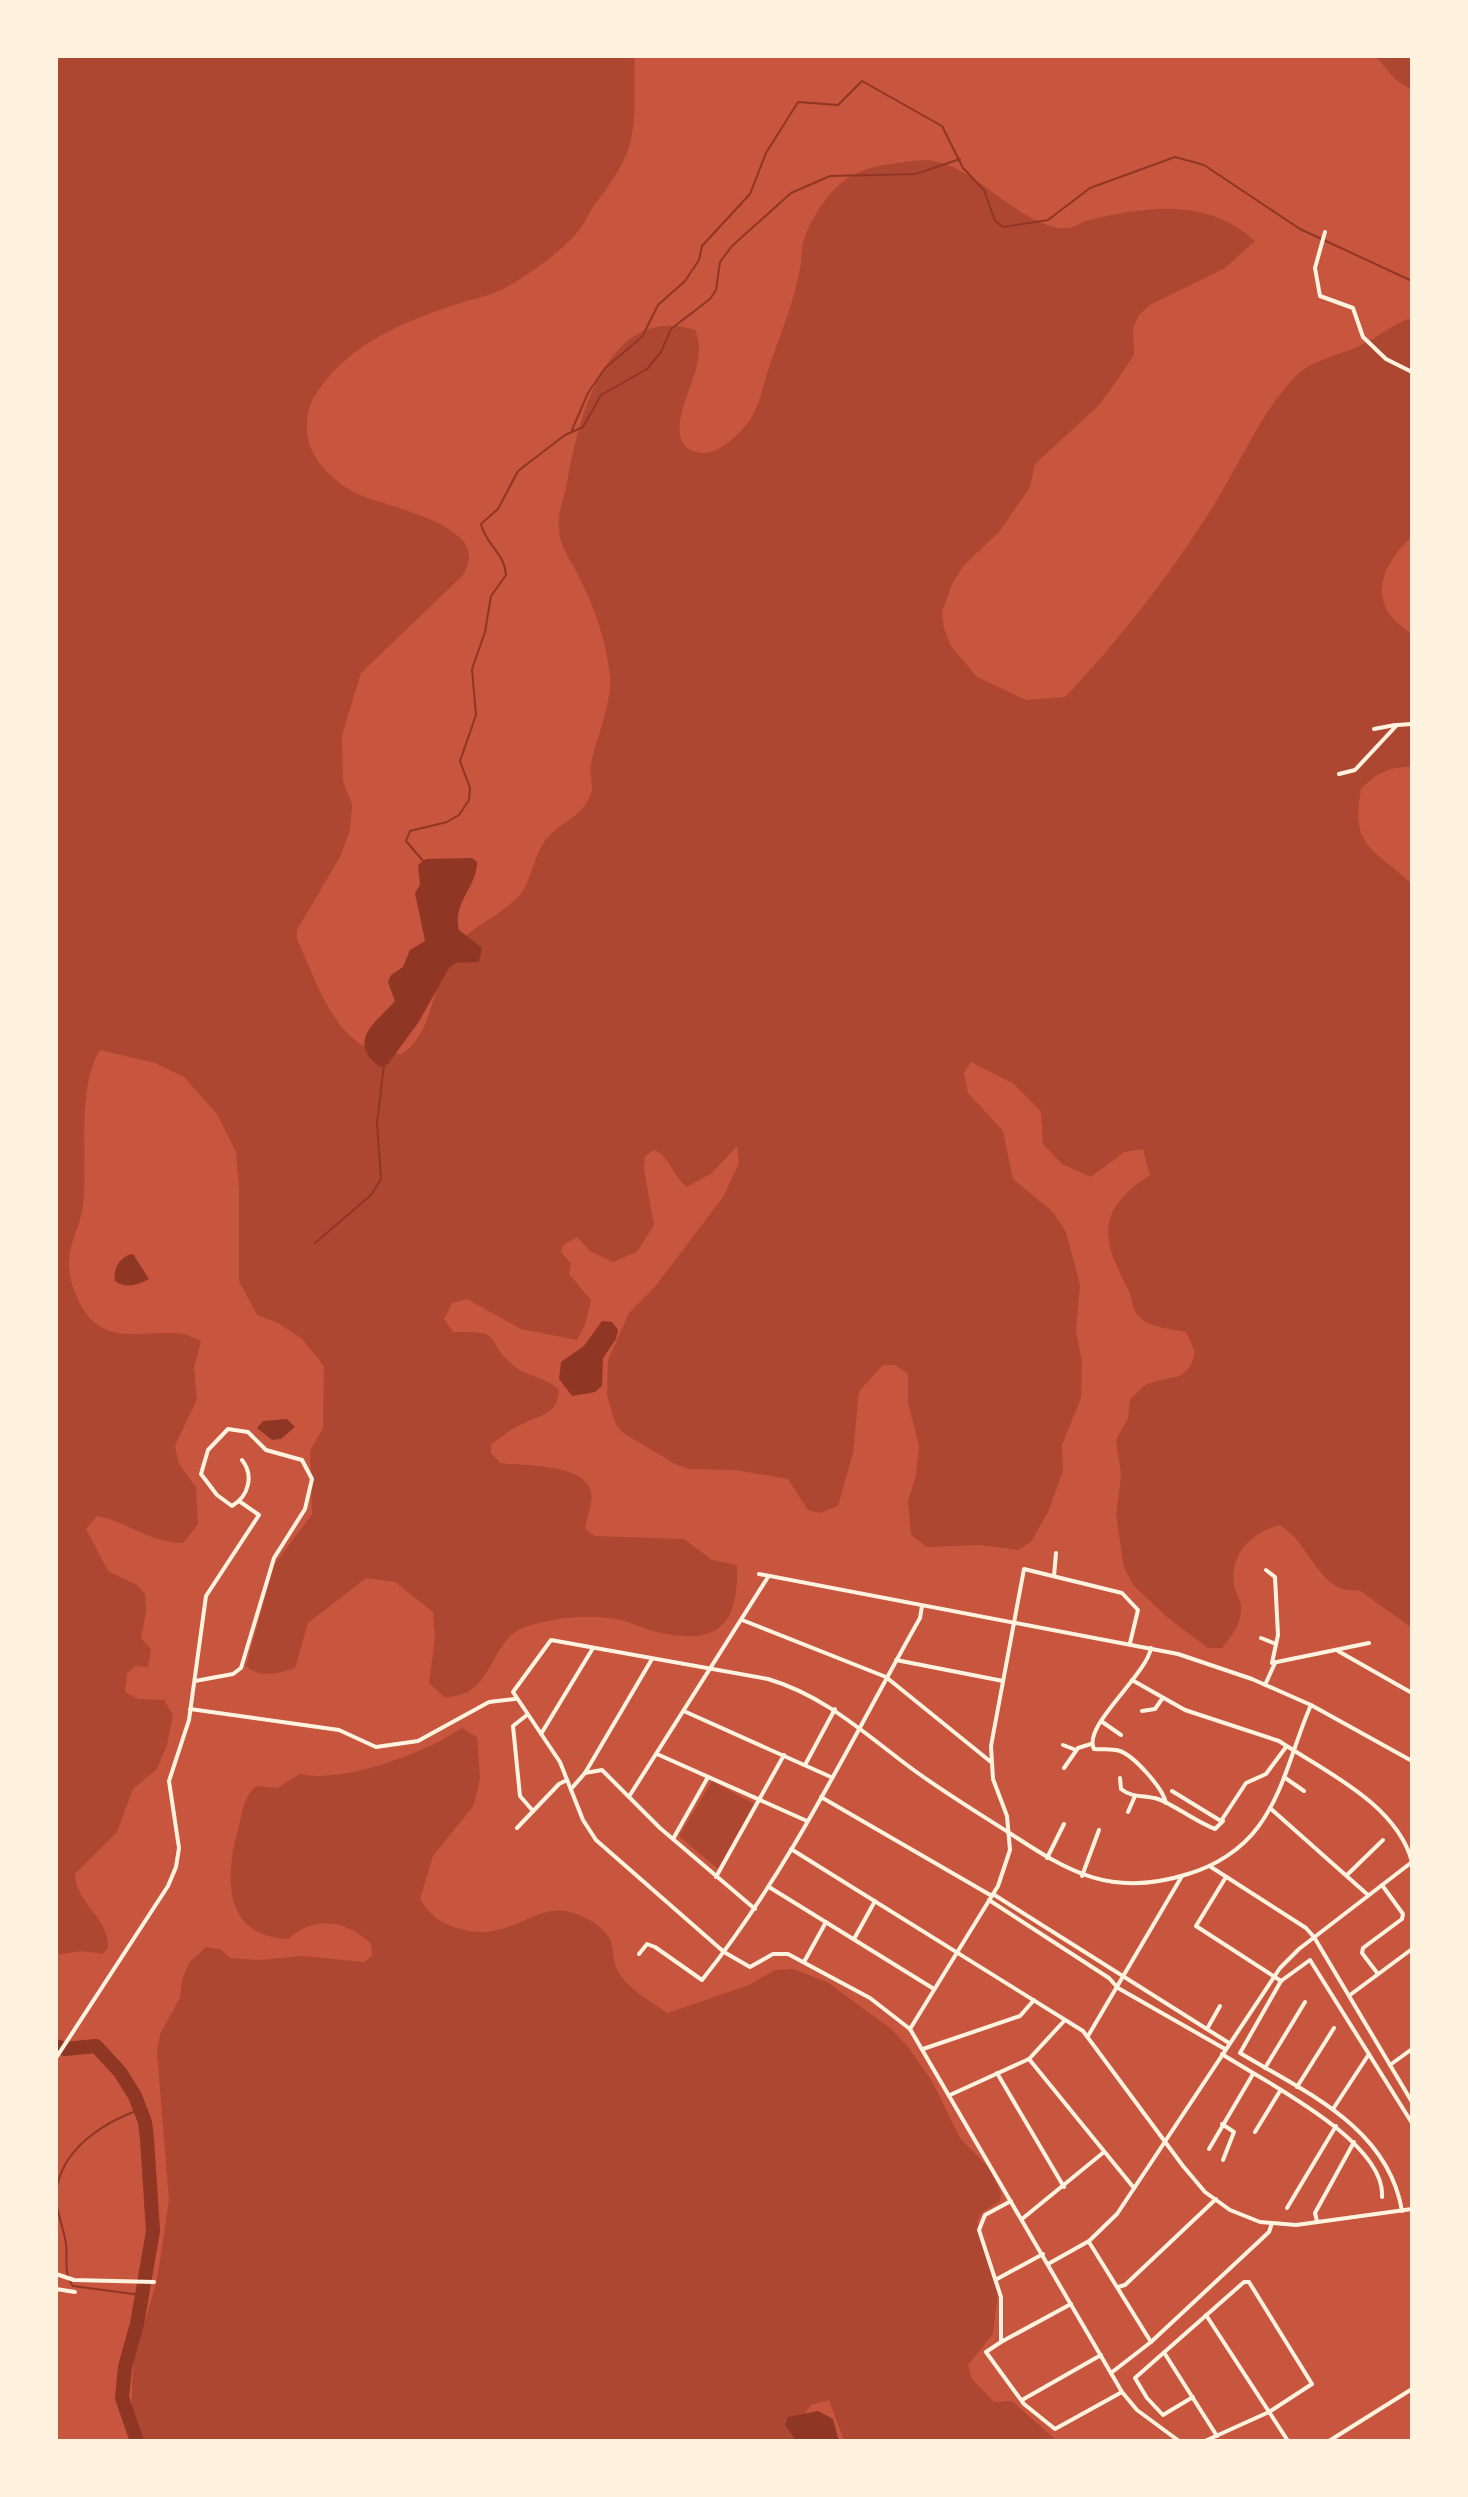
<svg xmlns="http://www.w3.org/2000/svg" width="1468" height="2497" font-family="Lato,sans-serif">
  <rect width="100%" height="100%" fill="#c8553d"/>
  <!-- green -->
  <g fill="#ae4732">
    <path d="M56 56H635C633 86 638 117 629 147 622 168 608 187 595 204 588 214 584 226 575 235 555 256 529 275 503 289 487 297 468 300 451 306 398 324 342 348 313 399 306 412 305 432 310 446 318 466 336 483 356 493 384 508 498 524 462 576L361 673 342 735 343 781 352 804 350 831 340 857 297 930V939C318 985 339 1060 402 1054 436 1031 431 979 455 948 471 926 497 918 516 899 533 883 532 854 549 836 564 821 583 815 591 794 594 785 589 774 591 764 596 740 613 699 610 676 606 639 594 606 577 573 569 558 560 546 559 529 557 511 564 500 567 483 578 419 607 302 695 330 700 342 700 351 697 365 693 387 657 449 702 453 721 454 746 429 754 413 761 400 764 382 769 367 780 335 794 302 800 269 802 259 801 248 804 239 810 221 820 206 832 192 848 174 867 167 890 164 905 162 925 158 939 162 981 173 1026 230 1066 228 1074 228 1082 222 1089 220 1149 206 1207 198 1255 241L1225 268 1150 305 1139 315 1133 328 1134 355 1113 386 1098 406 1035 464 1030 487 1000 531 964 565 952 584 942 612 944 628 951 646 977 677 1026 700 1065 697C1123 636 1178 565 1221 493 1244 454 1262 413 1293 379 1312 358 1340 356 1364 344 1380 336 1394 323 1412 318V536C1378 569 1366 605 1412 634V767C1390 766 1376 773 1361 789 1350 847 1373 848 1412 884V1628L1359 1590C1319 1596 1311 1542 1279 1525 1251 1533 1230 1554 1234 1584 1235 1593 1242 1600 1241 1609 1241 1625 1232 1635 1222 1648H1208L1167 1617 1134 1586 1124 1568 1116 1515 1121 1475 1116 1440 1128 1418 1130 1400C1136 1394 1142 1386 1150 1383 1172 1375 1188 1383 1195 1352L1186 1332C1172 1329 1151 1328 1139 1317 1131 1309 1133 1299 1128 1289 1100 1237 1097 1210 1150 1175L1143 1149 1124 1152 1091 1177 1062 1164 1043 1144 1041 1112 1014 1084 971 1062 964 1073 968 1093 1003 1131 1013 1179 1053 1212 1066 1232 1080 1285 1076 1332 1082 1361 1081 1398 1062 1445 1063 1471 1048 1512 1031 1542 1018 1550 980 1545 927 1547 911 1535 908 1501 916 1475 919 1445 908 1403V1374L895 1365H883L859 1391 853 1453 838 1506 820 1513 808 1510 788 1479 735 1470 689 1469 675 1464 623 1433 615 1423 607 1395 608 1360 629 1313 654 1288 723 1197 739 1163 737 1146 712 1173 687 1187C673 1176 671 1159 655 1150L645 1156 644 1169 654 1225 637 1252 613 1262 590 1251 577 1237 563 1245 561 1252 571 1264 569 1274 591 1300 585 1325 577 1340 521 1329 467 1299 452 1303 444 1319 453 1332C509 1331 481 1339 514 1366 528 1377 546 1377 559 1390 557 1415 542 1414 524 1423 513 1428 500 1437 491 1445V1453L500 1463C522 1466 585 1463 591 1492 593 1504 587 1517 585 1529L595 1536 684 1539 712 1560 737 1565C739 1626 718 1646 657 1632 643 1629 630 1621 616 1619 587 1614 552 1618 525 1627 495 1638 494 1676 469 1691 463 1695 452 1696 445 1698L429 1683 435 1638 433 1612 395 1582 366 1578 308 1623 295 1668C279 1673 260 1679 246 1666L274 1565 312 1514 310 1451 323 1428 324 1366 302 1339 278 1323 257 1315 239 1281V1189L236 1152 217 1114 184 1077 155 1063 100 1050C76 1089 88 1160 83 1206 81 1225 68 1244 69 1265 69 1284 81 1312 96 1324 128 1347 167 1321 201 1341L194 1368 197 1399 175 1446 179 1464 196 1487 198 1524 183 1543C145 1541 131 1523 97 1516L86 1529 108 1571 137 1585 145 1594 146 1612 141 1638 151 1649 148 1667 136 1666 127 1673 125 1692 138 1699 164 1700 173 1715 167 1745 157 1769 133 1789 117 1832 75 1874C76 1905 109 1916 108 1948L103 1954 81 1951 56 1955Z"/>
    <path d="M1375 56H1412V90L1396 80Z"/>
    <path d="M462 1728 477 1737 480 1778 474 1805 433 1856 420 1899C430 1915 439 1922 457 1928 510 1945 532 1902 570 1912 584 1915 602 1926 610 1939 614 1948 612 1960 617 1969 627 1989 650 2001 668 2013L749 1985 775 1970 793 1969 827 1982 890 2028 908 2047 932 2081 960 2138 990 2169 1001 2193 1000 2201 981 2213 977 2222 998 2291 993 2334 968 2365 972 2379 994 2402 1012 2401 1057 2441H844L829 2400 811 2405 800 2420 802 2441H143L131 2416 133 2362 157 2280 169 2200 157 2052 160 2034 180 1998 182 1980 189 1963 206 1947 220 1949 230 1958 262 1960 302 1956 364 1962 372 1956 371 1944C346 1920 315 1915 288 1939 221 1936 225 1875 239 1825 244 1809 243 1798 256 1786L277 1788 300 1774C343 1784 425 1753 462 1728Z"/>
    <path d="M712 1781 754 1804 718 1869 679 1836Z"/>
  </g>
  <!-- water -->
  <g fill="#8f3625">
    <path d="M426 859 472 858 477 862C477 887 452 903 459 930L482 948 479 962 456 963 449 968 418 1023 388 1064 380 1067C344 1041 379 1020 395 1001L388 982 391 975 403 967 410 950 425 941 415 893 420 885 418 865Z"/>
    <path d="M133 1254 149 1279C138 1285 126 1289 115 1281 113 1268 120 1256 133 1254Z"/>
    <path d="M602 1321 612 1322 618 1330 616 1339 603 1358 602 1386 595 1392 572 1396 559 1379 561 1362 584 1346Z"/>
    <path d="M287 1419 295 1427 281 1439 272 1440 257 1428 263 1421Z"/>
    <path d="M818 2411 833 2419 839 2441H796L785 2425 788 2417Z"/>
  </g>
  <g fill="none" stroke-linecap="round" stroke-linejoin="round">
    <!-- stream -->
    <g stroke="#8f3625" stroke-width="2">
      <path d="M572 430 588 393 605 368 642 337 658 305 685 281 699 260 702 246 750 194 766 153 798 102 838 105 862 81 942 126 963 168 984 190 995 221 1003 227 1048 220 1090 188 1175 157 1204 165 1300 229 1412 281"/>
      <path d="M424 862 406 841 410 831 447 822 459 815 469 800 470 788 460 761 476 715 472 669 485 632 491 596 506 575C505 553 485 544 481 524L498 509 518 471 565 435 583 427 601 395 647 369 661 352 671 329 710 299 716 290 720 262 732 246 791 193 830 176 916 174 960 159"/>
      <path d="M315 1243 371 1195 381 1179 377 1123 384 1065"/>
      <path d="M141 2109C104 2122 60 2149 56 2194 55 2209 64 2228 66 2244 68 2258 63 2274 73 2286L141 2295"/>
    </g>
    <!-- river -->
    <path stroke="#8f3625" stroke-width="14" d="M56 2046 65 2049 96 2046 120 2072 135 2096 145 2122 147 2139 153 2231 137 2324 125 2367 122 2398 137 2441"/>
    <!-- minor -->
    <g stroke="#fff3e0" stroke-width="4">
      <path d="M1325 232 1315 268 1320 296 1353 308 1363 337 1386 359 1412 372"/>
      <path d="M1374 729 1395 725"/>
      <path d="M1339 774 1355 770 1397 725 1412 724"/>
      <path d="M1266 1570 1275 1577 1278 1635 1272 1663 1369 1643"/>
      <path d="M759 1574 1178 1654 1252 1679 1311 1705 1412 1761"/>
      <path d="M1054 1576 1056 1553"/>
      <path d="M742 1620 886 1677 991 1762"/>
      <path d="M1261 1638 1276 1644"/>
      <path d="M1151 1648C1146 1676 1082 1726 1094 1749 1102 1750 1111 1748 1120 1751 1134 1756 1163 1788 1166 1803"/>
      <path d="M1338 1651 1412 1693"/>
      <path d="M896 1660 1003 1681"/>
      <path d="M1132 1680 1185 1710 1279 1741C1324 1771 1397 1804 1412 1862"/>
      <path d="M195 1681 233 1674 241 1668 274 1558 305 1509 312 1479 302 1460 266 1450 248 1432 228 1429 208 1450 201 1474 217 1495 232 1506C249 1496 254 1475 242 1460"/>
      <path d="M1265 1685 1275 1663"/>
      <path d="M190 1709 339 1730 376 1747 418 1741 489 1702 515 1699"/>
      <path d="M1142 1711 1155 1709 1162 1699"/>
      <path d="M686 1712 831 1777"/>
      <path d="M527 1715 513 1726 520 1796 533 1811"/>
      <path d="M1101 1721 1121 1735"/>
      <path d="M541 1734 593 1648"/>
      <path d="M1063 1745 1076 1750"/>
      <path d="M657 1754 807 1821"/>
      <path d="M805 1765 835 1709"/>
      <path d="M1064 1768 1078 1748 1091 1744"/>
      <path d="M585 1773 602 1770 660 1828 755 1909"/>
      <path d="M1284 1777 1304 1791"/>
      <path d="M1120 1778 1121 1789C1132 1798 1145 1795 1158 1799 1173 1804 1196 1822 1215 1829L1223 1821"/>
      <path d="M571 1789 585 1773 652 1659"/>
      <path d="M1172 1791 1221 1821 1246 1783 1266 1774 1286 1747"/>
      <path d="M630 1795 768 1577"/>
      <path d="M821 1797 992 1896"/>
      <path d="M1270 1808 1368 1895"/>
      <path d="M1128 1812 1135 1796"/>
      <path d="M517 1828 559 1784 567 1780"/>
      <path d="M673 1839 708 1777"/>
      <path d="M791 1849 1083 2031 1183 2166 1205 2192 1230 2210 1260 2222 1296 2225 1412 2209"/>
      <path d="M1047 1858 1064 1824"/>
      <path d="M1211 1867 1306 1928 1314 1937 1412 2102"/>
      <path d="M1347 1875 1383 1840"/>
      <path d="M1082 1876 1099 1830"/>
      <path d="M716 1877 784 1755"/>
      <path d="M1226 1877 1196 1926 1281 1981 1240 2053C1305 2092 1388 2127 1402 2211"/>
      <path d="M769 1887 934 1989"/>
      <path d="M993 1894 1229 2043"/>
      <path d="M989 1900 1109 1978 1118 1988 1225 2049"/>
      <path d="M854 1939 875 1901"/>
      <path d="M639 1954 647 1944 655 1947 702 1980C790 1870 851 1740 920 1618L922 1606"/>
      <path d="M804 1962 826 1922"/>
      <path d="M1378 1974 1362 1953 1363 1948 1402 1919 1403 1914 1382 1885"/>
      <path d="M1281 1981 1310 1960 1412 2123"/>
      <path d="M1350 1995 1412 1949"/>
      <path d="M910 2029 998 1886 1010 1850 1007 1816 993 1779 991 1746 1024 1569 1122 1593 1138 1610 1130 1643"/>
      <path d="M1207 2029 1220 2006"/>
      <path d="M1088 2036 1182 1876"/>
      <path d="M923 2049 1020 2016 1034 2000"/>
      <path d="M1222 2054C1263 2081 1386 2141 1382 2197"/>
      <path d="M56 2058 168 1886 176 1867 179 1848 169 1781 189 1720 206 1596 259 1515 239 1501"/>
      <path d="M1029 2059 1134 2188"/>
      <path d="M1390 2065 1412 2049"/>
      <path d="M1265 2068 1305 2002"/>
      <path d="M997 2073 1064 2187"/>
      <path d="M1297 2087 1334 2028"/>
      <path d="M950 2095 1029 2059 1065 2020"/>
      <path d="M1333 2109 1369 2054"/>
      <path d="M1222 2124 1234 2132 1223 2160"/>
      <path d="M1255 2132 1280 2091"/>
      <path d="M1209 2149 1253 2074"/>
      <path d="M1011 2201 985 2215 979 2230 1001 2297V2342L1071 2304"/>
      <path d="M1287 2208 1336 2126"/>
      <path d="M1022 2219 1104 2152"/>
      <path d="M1317 2221 1315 2213 1354 2142"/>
      <path d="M1089 2242 1151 2342"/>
      <path d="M1048 2264 1089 2241 1117 2214 1280 1968 1299 1949 1412 1862"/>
      <path d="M56 2274 74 2280 154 2282"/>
      <path d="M997 2279 1043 2254"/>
      <path d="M1118 2287 1125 2285 1216 2199"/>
      <path d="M56 2289 75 2292"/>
      <path d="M1206 2315 1288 2441"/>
      <path d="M1001 2342 986 2352 1024 2404 1055 2429 1122 2392"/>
      <path d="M1165 2354 1217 2436"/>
      <path d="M1111 2373 1151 2342 1269 2232 1272 2223"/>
      <path d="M1193 2397 1163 2415 1147 2398 1135 2378 1244 2282H1249L1312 2384 1269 2412 1205 2441"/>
      <path d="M1022 2400 1101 2355"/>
      <path d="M1179 2441 1137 2410 1122 2392 910 2029 870 1998 788 1954H773L750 1967 724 1952 596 1840 583 1820 560 1762 513 1692 551 1640 768 1679C825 1696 864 1733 911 1768 942 1791 975 1811 1008 1832 1070 1873 1112 1898 1188 1874 1215 1866 1241 1850 1258 1827 1285 1791 1293 1745 1311 1705"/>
      <path d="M1329 2441 1412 2389"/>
    </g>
  </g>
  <!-- border -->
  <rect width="1468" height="2497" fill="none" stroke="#fff3e0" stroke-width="116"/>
</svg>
